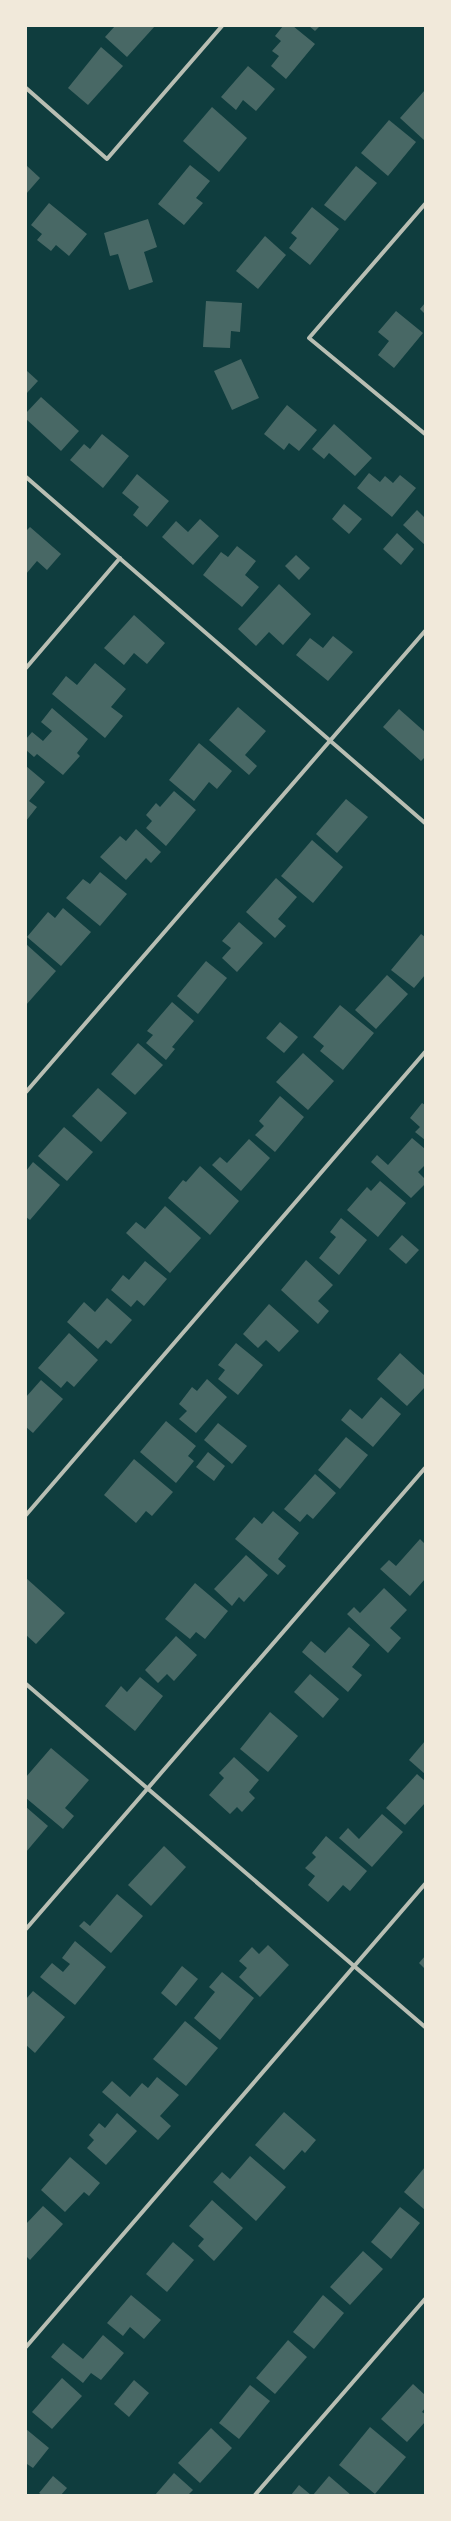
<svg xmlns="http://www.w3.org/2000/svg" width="451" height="2521" font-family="Cabin,sans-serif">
  <rect width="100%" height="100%" fill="#0f3d3e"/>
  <!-- building -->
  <g fill="#486865">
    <path d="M115 26H155L127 57 105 37Z"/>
    <path d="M283 26H293L315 44 286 79 271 66 279 56 272 51 281 41 275 36Z"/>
    <path d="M309 26H320L315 31Z"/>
    <path d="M101 47 123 66 88 105 68 88Z"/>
    <path d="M248 66 275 89 256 111 243 100 236 110 221 97Z"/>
    <path d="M425 90V141L400 118Z"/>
    <path d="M212 107 247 138 219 172 183 141Z"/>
    <path d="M389 120 416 142 388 176 361 153Z"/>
    <path d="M26 165 40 178 26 194Z"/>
    <path d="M190 165 210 181 196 198 203 203 184 225 158 204Z"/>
    <path d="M356 166 377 183 345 221 324 205Z"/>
    <path d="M49 203 87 234 69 256 56 245 51 251 37 240 42 234 31 225Z"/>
    <path d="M312 207 339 229 310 265 289 248 297 238 291 233Z"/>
    <path d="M148 219 157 247 144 252 153 282 129 290 118 254 110 256 104 233Z"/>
    <path d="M265 236 286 255 258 289 236 271Z"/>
    <path d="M206 301 242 303 240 332 231 331 230 348 203 347Z"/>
    <path d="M425 303V314L420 309Z"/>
    <path d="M396 311 423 333 394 368 378 355 389 341 378 332Z"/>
    <path d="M241 359 259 398 232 410 214 371Z"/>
    <path d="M26 370 38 381 26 394Z"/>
    <path d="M41 397 79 431 61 451 26 419V413Z"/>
    <path d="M287 405 317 430 299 451 289 443 284 450 264 434Z"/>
    <path d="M334 424 372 458 355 476 329 453 324 459 312 449Z"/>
    <path d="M102 434 129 456 103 488 70 460 84 444 90 449Z"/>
    <path d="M369 473 380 482 385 476 393 483 400 475 416 488 392 517 357 488Z"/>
    <path d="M137 474 169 501 147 527 133 515 139 507 122 493Z"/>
    <path d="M344 504 362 519 349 534 332 519Z"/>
    <path d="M417 510 425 518V545L403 525Z"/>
    <path d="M200 519 219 536 193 565 162 537 176 521 188 532Z"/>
    <path d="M30 527 61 554 47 570 37 561 26 574V531Z"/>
    <path d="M397 533 414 549 401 565 383 549Z"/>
    <path d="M237 546 256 561 245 575 259 587 242 607 203 575 221 552 228 557Z"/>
    <path d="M296 555 310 568 299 580 285 566Z"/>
    <path d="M279 584 311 614 283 645 269 632 256 646 238 629Z"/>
    <path d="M134 615 165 643 147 664 134 653 124 665 104 648Z"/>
    <path d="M333 636 353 652 328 681 296 655 310 638 323 648Z"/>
    <path d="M95 663 126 689 111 707 123 716 105 738 52 694 66 676 77 685Z"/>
    <path d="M238 707 266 731 245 755 257 766 249 775 209 740Z"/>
    <path d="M52 708 88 739 77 753 80 756 63 775 37 754 34 757 26 750V739L32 732 43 741 52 731 41 722Z"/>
    <path d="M399 709 425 732V757L421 761 383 727Z"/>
    <path d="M199 743 232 771 217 789 209 782 194 801 169 780Z"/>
    <path d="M26 766 45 782 29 801 37 807 26 821Z"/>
    <path d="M174 791 196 810 166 846 146 828 152 821 146 815 156 803 160 807Z"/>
    <path d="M346 799 368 817 337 853 316 834Z"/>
    <path d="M136 829 161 852 151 863 146 858 126 880 100 857 120 836 126 841Z"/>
    <path d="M312 840 343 867 313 903 281 876Z"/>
    <path d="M100 872 127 894 100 926 66 898 83 879 90 884Z"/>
    <path d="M276 878 297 897 278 919 286 926 275 938 246 912Z"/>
    <path d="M63 908 91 932 61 966 27 937 48 912 55 918Z"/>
    <path d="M239 922 263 943 237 972 222 958 231 948 222 941Z"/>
    <path d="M421 934 425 937V975L414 988 391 970Z"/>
    <path d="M26 944 56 971 26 1005Z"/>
    <path d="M206 961 227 978 198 1014 177 996Z"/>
    <path d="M387 975 408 994 376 1029 355 1010Z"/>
    <path d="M172 1002 194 1021 172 1047 175 1049 166 1060 146 1043 153 1035 147 1031Z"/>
    <path d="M340 1005 374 1033 343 1070 320 1051 324 1046 313 1037Z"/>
    <path d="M280 1022 298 1037 284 1053 266 1038Z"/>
    <path d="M138 1043 163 1065 135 1095 111 1074Z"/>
    <path d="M303 1053 334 1081 308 1110 276 1082Z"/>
    <path d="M98 1088 127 1113 101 1142 72 1116Z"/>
    <path d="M280 1096 304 1117 275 1152 255 1135 264 1126 259 1121Z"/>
    <path d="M422 1103 425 1105V1140L415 1132 420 1127 410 1118Z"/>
    <path d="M64 1127 93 1152 67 1181 38 1156Z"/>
    <path d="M412 1138 425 1149V1165L418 1172 425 1179V1184L411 1198 371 1162 377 1155 388 1165Z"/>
    <path d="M249 1139 270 1158 241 1191 212 1165 220 1157 227 1163Z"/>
    <path d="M33 1162 60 1185 30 1220 26 1217V1171Z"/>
    <path d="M200 1166 239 1201 210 1235 168 1198 183 1180 186 1182Z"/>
    <path d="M380 1181 406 1203 378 1237 347 1210 367 1187 371 1191Z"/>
    <path d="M165 1206 201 1238 170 1273 126 1233 136 1222 145 1229Z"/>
    <path d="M341 1218 367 1240 339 1275 319 1258 336 1237 330 1232Z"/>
    <path d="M402 1235 419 1250 406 1264 389 1249Z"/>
    <path d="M306 1260 333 1285 318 1301 329 1311 318 1324 281 1290Z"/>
    <path d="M145 1261 167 1279 144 1306 137 1300 131 1307 111 1290 123 1275 129 1280Z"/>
    <path d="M107 1298 132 1320 111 1344 106 1340 98 1349 67 1322 84 1302 95 1312Z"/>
    <path d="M269 1304 299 1331 279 1352 266 1340 258 1348 243 1334Z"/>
    <path d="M69 1333 98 1360 74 1387 67 1381 61 1388 38 1368Z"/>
    <path d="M236 1343 263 1365 238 1395 218 1379 225 1370 218 1365Z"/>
    <path d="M400 1353 425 1376V1387L407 1406 377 1379Z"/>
    <path d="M207 1379 227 1397 196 1433 179 1419 187 1411 179 1404 192 1387 197 1391Z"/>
    <path d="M41 1380 63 1399 33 1433 26 1427V1397Z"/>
    <path d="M381 1397 401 1414 373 1447 341 1420 350 1409 362 1419Z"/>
    <path d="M166 1421 196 1446 188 1456 194 1461 176 1483 140 1452Z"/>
    <path d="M218 1423 247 1446 232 1464 204 1440Z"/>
    <path d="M346 1437 368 1455 340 1489 318 1470Z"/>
    <path d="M208 1452 225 1466 214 1481 196 1467Z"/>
    <path d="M134 1459 173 1492 152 1516 146 1511 136 1523 104 1495Z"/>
    <path d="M315 1474 336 1493 313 1519 307 1514 300 1522 284 1509Z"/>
    <path d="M273 1511 299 1533 278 1559 286 1566 278 1575 235 1539 254 1517 262 1524Z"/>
    <path d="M420 1539 425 1544V1579L410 1596 380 1569 389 1560 396 1566Z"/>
    <path d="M246 1555 268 1575 244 1602 239 1597 232 1606 214 1589Z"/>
    <path d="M26 1578 65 1613 36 1644 26 1635Z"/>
    <path d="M195 1583 228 1611 205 1639 196 1632 190 1639 165 1619Z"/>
    <path d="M384 1588 407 1610 390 1628 401 1638 388 1653 347 1614 354 1607 360 1613Z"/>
    <path d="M349 1627 370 1645 352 1667 362 1675 348 1692 302 1652 311 1641 325 1653Z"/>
    <path d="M176 1636 197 1655 174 1681 167 1674 158 1683 145 1670Z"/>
    <path d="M310 1674 339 1699 323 1718 294 1692Z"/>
    <path d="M140 1677 163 1696 135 1731 105 1706 121 1686 127 1692Z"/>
    <path d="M270 1712 298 1736 268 1772 240 1749Z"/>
    <path d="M425 1741V1774L409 1760Z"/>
    <path d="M51 1748 89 1780 65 1808 74 1816 63 1829 26 1798V1777Z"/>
    <path d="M234 1757 259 1780 249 1792 255 1798 242 1812 237 1807 230 1814 209 1795 224 1778 219 1773Z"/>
    <path d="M417 1774 425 1781V1803L405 1825 386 1808Z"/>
    <path d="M26 1807 48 1826 26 1852Z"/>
    <path d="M382 1814 403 1832 372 1867 339 1838 348 1828 359 1839Z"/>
    <path d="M326 1836 367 1871 350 1891 343 1885 328 1902 308 1885 315 1876 305 1868 316 1857 312 1853Z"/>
    <path d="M164 1846 186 1867 151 1906 128 1885Z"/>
    <path d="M117 1894 143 1916 111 1953 79 1926 84 1921 90 1926Z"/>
    <path d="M75 1941 106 1967 75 2005 40 1977 52 1963 63 1972 70 1964 62 1958Z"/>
    <path d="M268 1945 289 1965 260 1997 239 1977 247 1968 239 1961 252 1947 259 1954Z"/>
    <path d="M425 1956V1969L419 1963Z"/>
    <path d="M182 1966 198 1979 176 2006 161 1993Z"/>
    <path d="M222 1972 254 1998 220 2040 194 2018 215 1992 209 1987Z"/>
    <path d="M33 1991 65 2017 35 2053 26 2045V1999Z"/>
    <path d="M185 2021 218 2048 186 2086 153 2059Z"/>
    <path d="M157 2077 179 2095 160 2116 171 2126 158 2140 102 2092 112 2081 130 2097 142 2083 148 2088Z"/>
    <path d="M284 2112 316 2140 305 2153 302 2150 284 2170 255 2145Z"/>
    <path d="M117 2113 137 2131 106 2165 87 2148 94 2140 89 2135 99 2123 105 2128Z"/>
    <path d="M250 2156 286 2187 256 2221 213 2182 222 2172 230 2179Z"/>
    <path d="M70 2157 100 2183 89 2196 84 2192 65 2212 41 2190Z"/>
    <path d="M425 2167V2210L404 2192Z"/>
    <path d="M212 2200 243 2228 214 2261 198 2246 204 2239 189 2226Z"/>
    <path d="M43 2206 63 2224 30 2260 26 2256V2224Z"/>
    <path d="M400 2207 420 2223 391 2259 371 2242Z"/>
    <path d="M173 2242 194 2260 167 2292 146 2274Z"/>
    <path d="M363 2251 383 2269 350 2305 330 2287Z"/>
    <path d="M131 2295 161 2320 144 2339 130 2327 123 2336 107 2323Z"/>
    <path d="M323 2295 344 2313 314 2349 293 2332Z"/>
    <path d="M103 2335 124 2353 101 2380 91 2373 83 2383 51 2357 63 2343 83 2359Z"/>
    <path d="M288 2340 307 2357 275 2394 256 2378Z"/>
    <path d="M62 2378 82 2396 52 2429 32 2412Z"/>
    <path d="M134 2380 149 2393 129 2417 114 2404Z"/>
    <path d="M413 2384 425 2395V2408L422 2412 425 2414V2422L407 2442 381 2419Z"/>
    <path d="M250 2385 270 2401 239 2439 219 2423Z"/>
    <path d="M370 2427 406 2457 375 2494 339 2465Z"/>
    <path d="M211 2428 232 2448 200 2483 178 2463Z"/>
    <path d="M26 2429 49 2448 33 2468 27 2464 26 2465Z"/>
    <path d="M174 2473 193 2490 188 2495H155Z"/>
    <path d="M53 2476 67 2488 61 2495H42L39 2493Z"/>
    <path d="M329 2476 351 2495H313Z"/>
    <path d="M299 2485 311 2495H291Z"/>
  </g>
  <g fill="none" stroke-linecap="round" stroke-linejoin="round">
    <!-- minor -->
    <g stroke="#b8beb3" stroke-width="4">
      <path d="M26 88 107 159 222 26"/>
      <path d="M425 204 309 338 425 434"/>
      <path d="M26 477 425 823"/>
      <path d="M26 668 120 558"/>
      <path d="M26 1092 425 631"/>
      <path d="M26 1515 425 1052"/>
      <path d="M26 1684 425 2027"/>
      <path d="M26 1929 425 1468"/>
      <path d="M26 2347 425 1884"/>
      <path d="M255 2495 425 2299"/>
    </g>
  </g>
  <!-- border -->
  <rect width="451" height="2521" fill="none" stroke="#f1e9da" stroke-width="54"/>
</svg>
